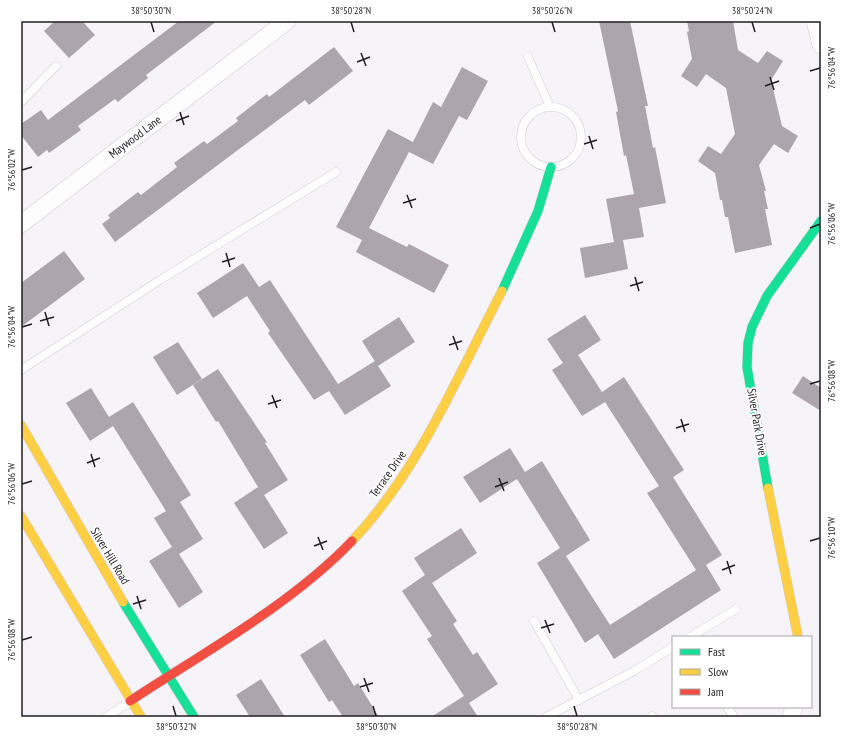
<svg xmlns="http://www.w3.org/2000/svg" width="842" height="738" font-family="'PT Sans Narrow',sans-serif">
  <rect width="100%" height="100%" fill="#f6f3f9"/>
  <!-- building -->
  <g fill="#ada5ad">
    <path d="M55 21H82L95 35 69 58 44 31Z"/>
    <path d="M179 21H217L146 75 148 78 124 97 118 102 115 99 78 126 81 130 49 153 47 150 38 157 21 135V124L41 110 48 120Z"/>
    <path d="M599 21H630L648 106H645L653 148 655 147 666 203 639 208 644 237 623 240 628 269 585 278 580 248 614 242 606 199 634 194 626 155 624 156 616 112 618 111Z"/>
    <path d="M687 21H733L738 50 758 63 767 51 783 61 771 80 782 126 798 136 788 153 774 144 759 165 766 191H764L768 209H765L772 245 735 253 728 217H725L722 200H720L715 173 698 161 708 146 721 154 735 134 726 88 706 74 697 87 681 76 692 59 687 32 689 31Z"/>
    <path d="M334 47 353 71 309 105 305 100 115 242 102 224 110 218 108 215 138 192 141 195 177 167 174 163 204 141 207 144 238 121 236 118 267 94 269 97Z"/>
    <path d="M462 67 488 81 467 120 459 116 433 164 409 152 369 228 407 247 409 244 449 265 434 293 356 252 362 240 336 227 388 129 413 142 433 102 441 107Z"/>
    <path d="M64 251 85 279 21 327V283Z"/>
    <path d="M243 263 259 287 270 280 338 384 375 361 376 363 362 341 399 317 415 342 378 366 391 386 345 415 329 391 314 400 268 333 270 331 247 296 213 318 197 293Z"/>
    <path d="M585 315 601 340 578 355 602 392 624 377 684 470 673 477 722 555 706 565 721 590 614 659 598 634 585 643 537 563 560 548 517 479 480 503 463 477 510 448 525 472 542 461 590 540 566 556 610 625 696 570 647 493 659 486 605 402 582 416 552 370 563 363 547 339Z"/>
    <path d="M178 342 202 379 177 395 153 357Z"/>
    <path d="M218 369 267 442 265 443 288 480 264 495 288 533 264 549 234 503 258 487 218 421 216 422 193 385Z"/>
    <path d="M803 376 821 388V411L792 393Z"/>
    <path d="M91 388 109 417 133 402 191 495 180 502 203 539 179 554 203 592 179 608 149 561 172 547 154 518 166 511 113 426 90 441 66 403Z"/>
    <path d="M461 528 477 553 432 583 457 621 453 624 473 655 477 652 498 684 469 703 478 717H431L464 696 427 639 432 636 402 591 425 575 414 558Z"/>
    <path d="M325 639 354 686 358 683 379 717H343L332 700 329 702 300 655Z"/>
    <path d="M261 679 285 717H250L236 695Z"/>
  </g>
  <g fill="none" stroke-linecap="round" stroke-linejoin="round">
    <!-- lane casing -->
    <g stroke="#d0ced2" stroke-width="9">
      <g id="lane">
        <path d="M528 57 550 107"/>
        <path d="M21 102 56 66"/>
        <circle cx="551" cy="137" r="30"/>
        <path d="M21 370 160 280 336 172"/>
        <path d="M534 621 579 700"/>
        <path d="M690 637 736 609"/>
        <path d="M727 707 734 717"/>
        <path d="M652 716 653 717"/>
        <path d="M106 717 130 702"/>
        <path d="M546 717 634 671 673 647"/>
      </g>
    </g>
    <!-- street casing -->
    <g stroke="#d0ced2" stroke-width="18">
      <g id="street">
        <path d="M815 21 821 45"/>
        <path d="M21 224 287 21"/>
        <path d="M791 717 794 707"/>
      </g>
    </g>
    <!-- fast casing -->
    <g stroke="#d0ced2" stroke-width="10">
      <g id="fast">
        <path d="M502 291 538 211 551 167"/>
        <path d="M768 488 747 367 748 343 752 327 767 296 821 221"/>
        <path d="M123 602 194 717"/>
      </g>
    </g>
    <!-- slow casing -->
    <g stroke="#d0ced2" stroke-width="10">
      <g id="slow">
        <path d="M21 425 123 602"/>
        <path d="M768 488 798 637"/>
        <path d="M21 516 141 717"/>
        <path d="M352 541C419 471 458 375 502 291"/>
      </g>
    </g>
    <!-- jam casing -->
    <g stroke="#d0ced2" stroke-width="10">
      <path id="jam" d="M130 701C203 653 292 604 352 541"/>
    </g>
    <!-- lane -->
    <use href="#lane" stroke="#fefdfe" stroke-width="8"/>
    <!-- street -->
    <use href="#street" stroke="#fefdfe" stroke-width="17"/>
    <!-- fast -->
    <use href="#fast" stroke="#16e098" stroke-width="9"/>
    <!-- slow -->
    <use href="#slow" stroke="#ffcf43" stroke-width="9"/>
    <!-- jam -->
    <use href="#jam" stroke="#f24e42" stroke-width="9"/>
  </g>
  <!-- ticks -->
  <path fill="none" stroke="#201e23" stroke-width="1.5" d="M151 22 154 32M351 22 354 32M552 22 555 32M752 22 755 32M361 53 366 66M357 62 370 57M810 71 820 68M770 77 774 90M765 86 779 81M180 112 184 125M176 121 189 116M589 136 593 149M584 144 597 140M22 170 32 167M407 195 412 208M403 203 416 199M810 228 820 224M226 253 230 267M222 262 235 258M635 277 639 291M630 286 643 282M45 312 49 326M40 321 54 317M22 327 32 324M453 336 458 350M449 345 462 341M810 384 820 381M272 395 277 408M268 404 281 400M681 419 685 432M676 428 689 424M91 454 95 467M87 463 100 458M499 478 504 491M22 484 32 481M495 487 508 482M318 537 323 550M810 541 820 538M314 546 327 541M727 561 731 574M722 570 735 565M137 596 141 609M133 604 146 600M545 620 550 633M541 628 554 624M22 640 32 637M364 678 369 692M360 687 373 683M173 706 176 716M373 706 376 716M574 706 577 716"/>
  <g text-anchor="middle" stroke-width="4" stroke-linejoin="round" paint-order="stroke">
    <!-- street labels -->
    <g font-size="12" fill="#201e23" stroke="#fff">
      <text transform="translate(135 137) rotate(-37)" y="4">Maywood Lane</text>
      <text transform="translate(757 422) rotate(80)" y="4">Silver Park Drive</text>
      <text transform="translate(388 474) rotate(-55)" y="4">Terrace Drive</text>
      <text transform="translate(110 556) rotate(59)" y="4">Silver Hill Road</text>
    </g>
  </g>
  <!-- border -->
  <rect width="842" height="738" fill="none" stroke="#ffffff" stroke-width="44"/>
  <!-- legend -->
  <rect x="672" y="636" width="140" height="72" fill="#ffffff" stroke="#a6a5a7"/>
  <rect x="680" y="649" width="20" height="6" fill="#16e098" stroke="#a6a5a7"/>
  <text x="708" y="656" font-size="12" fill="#201e23">Fast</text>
  <rect x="680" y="669" width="20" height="6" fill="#ffcf43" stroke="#a6a5a7"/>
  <text x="708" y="676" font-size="12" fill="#201e23">Slow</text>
  <rect x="680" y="689" width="20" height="6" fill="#f24e42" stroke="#a6a5a7"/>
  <text x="708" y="696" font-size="12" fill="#201e23">Jam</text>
  <rect x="22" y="22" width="798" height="694" fill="none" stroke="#201e23" stroke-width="1.5"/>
  <g font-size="10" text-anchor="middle" fill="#201e23">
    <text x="151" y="14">38°50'30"N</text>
    <text x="351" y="14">38°50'28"N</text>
    <text x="552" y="14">38°50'26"N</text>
    <text x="752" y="14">38°50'24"N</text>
    <text transform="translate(831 68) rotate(-90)" y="4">76°56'04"W</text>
    <text transform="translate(11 170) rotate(-90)" y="4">76°56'02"W</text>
    <text transform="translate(831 224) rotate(-90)" y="4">76°56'06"W</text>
    <text transform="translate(11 327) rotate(-90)" y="4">76°56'04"W</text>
    <text transform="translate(831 381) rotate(-90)" y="4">76°56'08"W</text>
    <text transform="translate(11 484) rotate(-90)" y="4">76°56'06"W</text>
    <text transform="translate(831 538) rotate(-90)" y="4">76°56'10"W</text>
    <text transform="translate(11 640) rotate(-90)" y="4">76°56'08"W</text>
    <text x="176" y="730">38°50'32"N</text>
    <text x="376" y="730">38°50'30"N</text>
    <text x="577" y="730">38°50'28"N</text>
  </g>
</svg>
